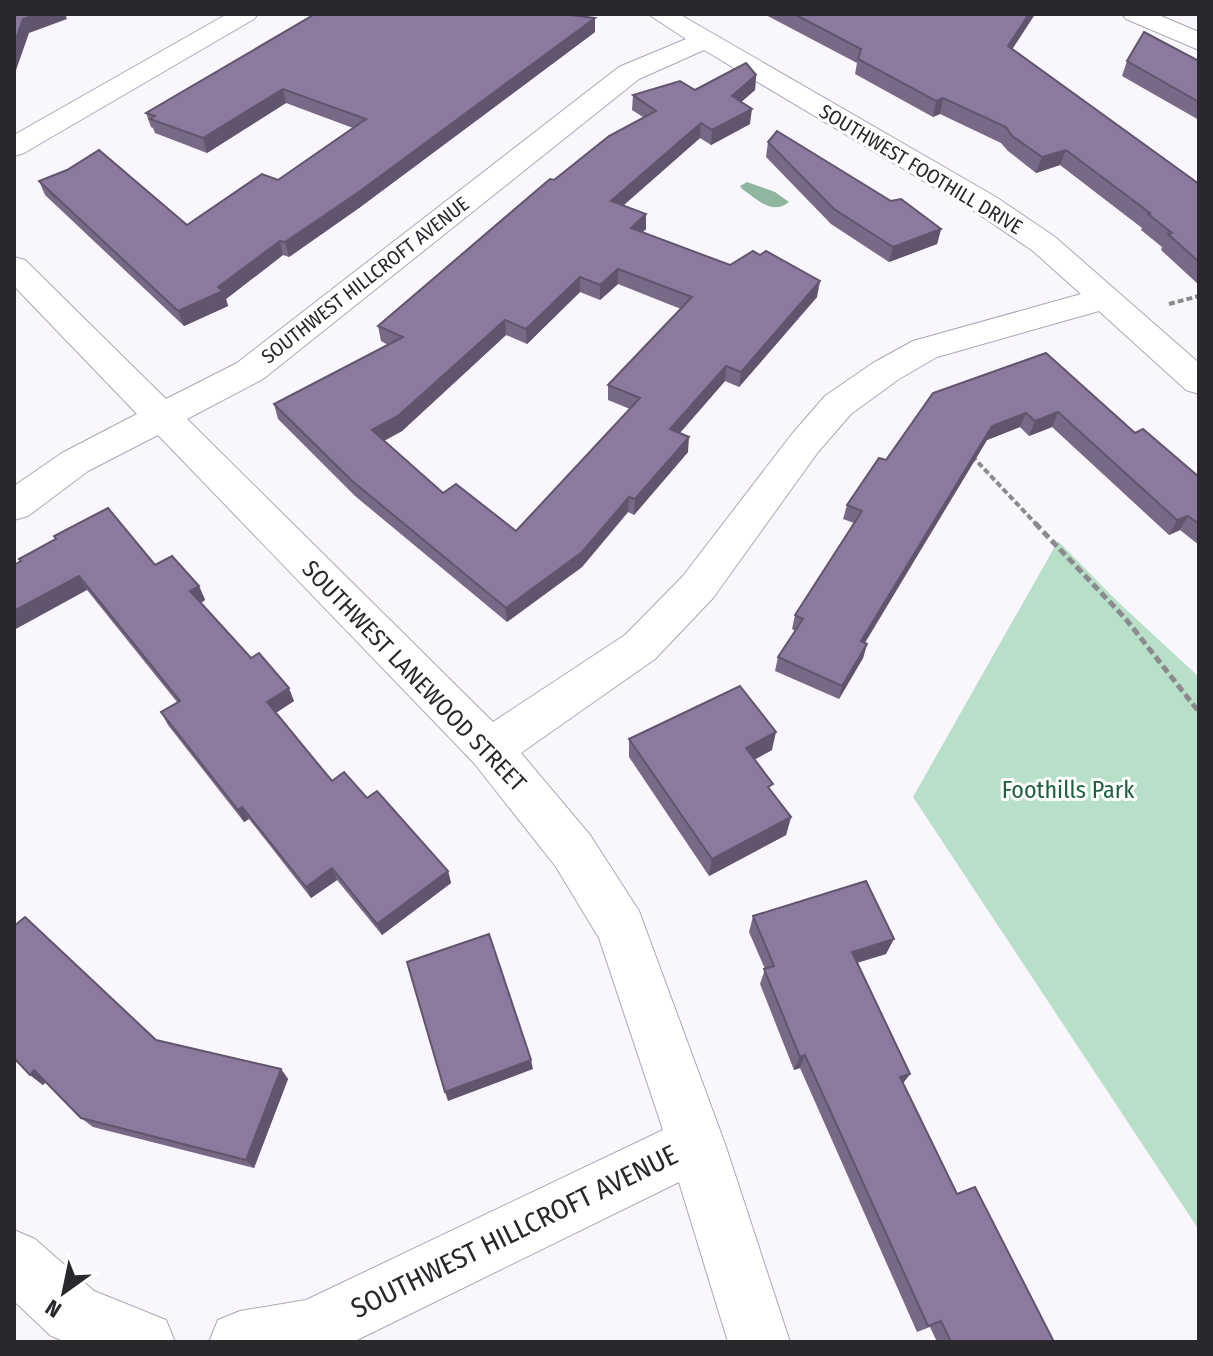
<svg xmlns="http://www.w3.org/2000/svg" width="1213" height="1356" font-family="'Fira Sans Condensed',sans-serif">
  <rect width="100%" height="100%" fill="#f9f6fd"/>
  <!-- green -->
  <path fill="#b8dfc7" d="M1058 541 1117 601 1199 677V1230L913 797Z"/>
  <!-- water -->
  <path fill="#8fb79f" d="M747 182 775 192 789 202C772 216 757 199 742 189L740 186Z"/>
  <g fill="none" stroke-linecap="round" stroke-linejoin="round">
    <!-- minor casing -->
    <g stroke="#aea7b6" stroke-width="2">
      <g id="minor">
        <path d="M648 14H679L996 197 1055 237 1199 363V394L1186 390 1099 311 937 357 899 379 851 414 818 452 713 598 655 659 521 753 590 835 639 911 725 1144 790 1342H728L679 1182 353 1342H209L218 1320 240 1311 306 1300 663 1130 599 938 556 867 474 763 158 435 88 471 28 516 14 520V486L62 453 137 414 14 286V257L25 260 166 399 237 363 619 67 686 39ZM704 50 974 211 1033 251 1081 294 913 341 873 363 825 396 792 434 683 576 625 635 493 722 187 419 263 379 639 79Z"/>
        <path d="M1122 14H1156L1199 32V50L1126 19Z"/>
        <path d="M14 1230 35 1239 94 1291 166 1320 175 1342H66L51 1336 14 1301Z"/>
      </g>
    </g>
    <!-- secondary casing -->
    <g stroke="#aea7b6" stroke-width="2">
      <path id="secondary" d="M227 14H258L254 19 24 153 14 156V135Z"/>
    </g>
    <!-- path-far1 -->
    <g stroke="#8c898f" stroke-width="4" stroke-dasharray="6 3" stroke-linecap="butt">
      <path d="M1169 304 1199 296"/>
      <path d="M972 456 1037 525"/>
    </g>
    <!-- path -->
    <path stroke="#8c898f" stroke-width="5" stroke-dasharray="8 4" stroke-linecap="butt" d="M1035 523 1125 618 1199 712"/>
    <!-- minor -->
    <use href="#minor" fill="#fff" fill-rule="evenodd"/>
    <!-- secondary -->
    <use href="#secondary" fill="#fff" fill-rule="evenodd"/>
  </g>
  <!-- wall -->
  <g fill="#786987" fill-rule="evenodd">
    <path d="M764 14H1035L1012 49 1199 184V285L1161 250 1162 247 1141 230 1142 228 1060 165 1036 173 1008 151 1001 143 940 114 933 117 855 74 857 63Z"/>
    <path d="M595 32 359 208 289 257 283 255 226 299 228 306 184 326 45 195 39 181 67 170 187 225 278 180 353 128 286 103 207 153 155 133 153 128 151 127 146 113Z"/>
    <path d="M1127 61H1199V120L1122 76Z"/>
    <path d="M756 75 755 90 741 102 750 124 711 145 700 138 624 205 646 214V229L642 232 817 297 739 387 725 381 680 433 688 452 634 515 628 512 582 567 507 622 355 496 278 419 274 404 388 345 381 341 378 326 554 180 643 117 632 110 633 95 695 90ZM618 284 681 309 608 385V400L630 409 516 531 443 493 384 441 402 431 506 335 527 344 580 292 600 300Z"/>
    <path d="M768 142 941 229 937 244 889 262 831 224 766 157Z"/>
    <path d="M1046 353 1135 433 1199 477V545L1180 530 1169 535 1052 427 1029 436 1020 427 987 440 865 643 867 644 863 658 839 699 775 671 778 657 795 631 792 629 795 615 854 523 843 519 847 505 886 460Z"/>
    <path d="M14 565H155L199 586 205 600 201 603 251 658 294 701 276 713 332 781 367 798 448 871 451 883 382 935 337 880 311 898 249 819 244 822 168 725 161 712 177 702 87 590Z"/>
    <path d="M629 739 772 750 754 760 771 792 791 817 786 835 709 876 629 757Z"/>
    <path d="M753 916 886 954 857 963 910 1074 903 1083 957 1194 1054 1342H937L930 1327 917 1332 800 1068 794 1070 760 984 765 969 749 932Z"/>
    <path d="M156 1040 281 1069 288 1079 254 1168 93 1127 81 1118 46 1082 43 1085 30 1075Z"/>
  </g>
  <!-- shaded-wall -->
  <g fill="#61556e">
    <path d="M38 14H65L67 19 29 33 14 76V45L23 19Z"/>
    <path d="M1029 14H1035L1004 62 1008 46Z"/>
    <path d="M595 18V32L359 208 289 257 285 242Z"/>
    <path d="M756 75 755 90 731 111 732 96Z"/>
    <path d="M283 89 286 103 207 153 203 138Z"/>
    <path d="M943 98 940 114 933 117 936 101Z"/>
    <path d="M752 109 750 124 711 145 712 130Z"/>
    <path d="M701 123 700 138 611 216V201Z"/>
    <path d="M1066 150 1060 165 1036 173 1042 157Z"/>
    <path d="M646 214V229L630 244 631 228Z"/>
    <path d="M941 229 937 244 889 262 893 247Z"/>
    <path d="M280 241 283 255 226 299 228 306 184 326 178 311 218 287Z"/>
    <path d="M618 269V284L600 300V285Z"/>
    <path d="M580 277V292L527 344 526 329Z"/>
    <path d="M820 281 817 297 739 387 741 372Z"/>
    <path d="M505 320 506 335 402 431 376 445 372 430Z"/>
    <path d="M726 366 725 381 670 444V429Z"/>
    <path d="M1058 412 1052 427 1029 436 1035 421Z"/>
    <path d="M1026 413 1020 427 987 440 857 655 861 641 992 426Z"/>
    <path d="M689 437 688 452 634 515 635 499Z"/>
    <path d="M629 497 628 512 582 567 507 622 506 608Z"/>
    <path d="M1188 516 1180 530 1169 535 1177 520Z"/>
    <path d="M79 576 87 590 14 630V611Z"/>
    <path d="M199 586 205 600 197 605 190 591Z"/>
    <path d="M867 644 863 658 839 699 842 686Z"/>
    <path d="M289 688 294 701 272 715 267 702Z"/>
    <path d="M776 732 772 750 742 766 746 748Z"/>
    <path d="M242 807 249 819 244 822 238 810Z"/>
    <path d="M791 817 786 835 709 876 712 859Z"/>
    <path d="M332 868 337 880 311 898 306 887Z"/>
    <path d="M448 871 451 883 382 935 377 924Z"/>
    <path d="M894 939 886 954 845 966 852 952Z"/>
    <path d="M805 1055 800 1068 794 1070 800 1057Z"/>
    <path d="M531 1060 533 1069 448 1101 445 1092Z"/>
    <path d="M281 1069 288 1079 254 1168 246 1160Z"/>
    <path d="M34 1070 47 1080 43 1085 30 1075Z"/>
    <path d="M910 1074 901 1086 900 1077Z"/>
  </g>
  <!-- building -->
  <g fill="#8b7a9d" stroke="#61556e" stroke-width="2" fill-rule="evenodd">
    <path d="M14 14H38L23 19 14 45Z"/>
    <path d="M315 14H562L595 18 356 194 285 242 280 241 218 287 223 291 178 311 39 181 67 170 99 150 187 225 262 174 278 180 366 119 283 89 203 138 150 119 155 116 146 113Z"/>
    <path d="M794 14H1029L1008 46 1199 184V262L1168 234 1172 233 1148 214 1150 213 1066 150 1042 157 1012 136 1006 127 943 98 936 101 858 59 861 49Z"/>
    <path d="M1144 32 1199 61V102L1127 61Z"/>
    <path d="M746 63 756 75 732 96 752 109 712 130 701 123 611 201 646 214 631 228 730 265 753 251 760 255 766 251 820 281 741 372 726 366 670 429 689 437 635 499 629 497 582 552 506 608 351 480 274 404 403 337 378 326 550 179 554 180 609 136 656 111 633 95 680 81 695 90ZM618 269 692 297 608 385 640 398 516 531 456 484 443 493 372 430 399 415 505 320 526 329 580 277 600 285Z"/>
    <path d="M777 131 891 201 901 199 941 229 893 247 834 209 768 142Z"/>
    <path d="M1046 353 1135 433 1143 429 1199 477V524L1188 516 1177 520 1058 412 1035 421 1026 413 992 426 861 641 867 644 842 686 778 657 803 619 795 615 862 511 847 505 879 458 886 460 933 393Z"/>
    <path d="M108 508 155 565 172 556 199 586 190 591 251 658 259 653 289 688 267 702 332 781 344 772 367 798 377 791 448 871 377 924 332 868 306 887 242 807 238 810 161 712 180 701 79 576 14 611V565L21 561 19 559 56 539 54 536Z"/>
    <path d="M740 686 776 732 746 748 773 784 768 787 791 817 712 859 629 739Z"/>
    <path d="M866 881 894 939 852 952 910 1074 900 1077 957 1194 975 1187 1054 1342H951L941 1321 928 1326 805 1055 800 1057 764 969 774 966 753 916Z"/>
    <path d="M25 917 156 1040 281 1069 246 1160 81 1118 34 1070 30 1075 14 1058V926Z"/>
    <path d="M489 934 531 1060 445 1092 407 962Z"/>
  </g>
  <g text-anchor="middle" stroke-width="6" stroke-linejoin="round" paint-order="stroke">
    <!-- far-street labels -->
    <g font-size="20" fill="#2a272d" stroke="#fff">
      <text transform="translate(921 169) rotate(31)" y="7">SOUTHWEST FOOTHILL DRIVE</text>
      <text transform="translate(365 280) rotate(-38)" y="7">SOUTHWEST HILLCROFT AVENUE</text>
    </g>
    <!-- street labels -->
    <g font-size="24" fill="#2a272d" stroke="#fff">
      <text transform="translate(414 676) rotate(46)" y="8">SOUTHWEST LANEWOOD STREET</text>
    </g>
    <!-- park labels -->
    <g font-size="24" fill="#1f603f" stroke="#fff">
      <text x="1068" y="798">Foothills Park</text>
    </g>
    <!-- near-street labels -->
    <g font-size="28" fill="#2a272d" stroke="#fff">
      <text transform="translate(514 1231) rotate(-26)" y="10">SOUTHWEST HILLCROFT AVENUE</text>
    </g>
  </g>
  <!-- border -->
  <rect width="1213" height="1356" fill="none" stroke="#2a272d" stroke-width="32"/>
  <!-- north arrow -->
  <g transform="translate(64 1292) rotate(213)" stroke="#ffffff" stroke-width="6" paint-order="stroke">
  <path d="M0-6L14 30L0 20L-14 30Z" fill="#2a272d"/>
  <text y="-12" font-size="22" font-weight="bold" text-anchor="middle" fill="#2a272d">N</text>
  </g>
</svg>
